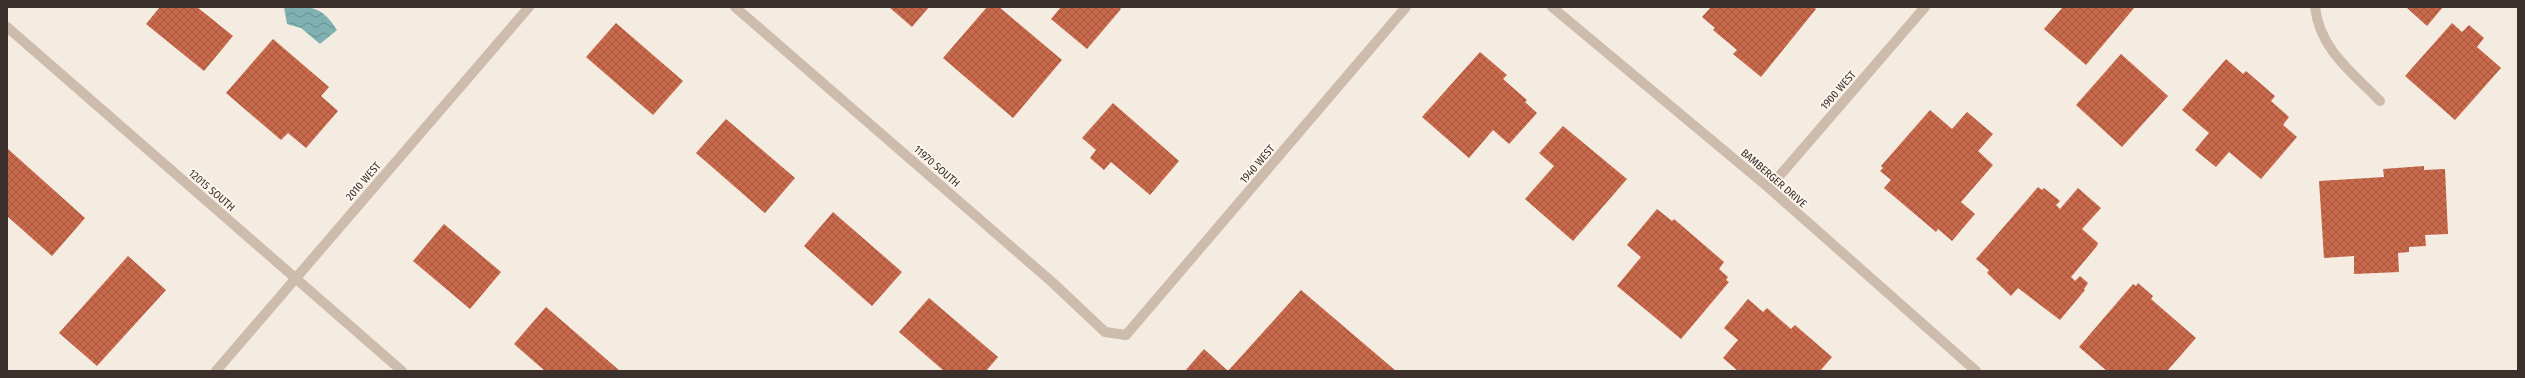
<svg xmlns="http://www.w3.org/2000/svg" width="2525" height="378" font-family="'Fira Sans Condensed',sans-serif">
  <defs>
    <pattern id="water-waves" width="16" height="10" patternUnits="userSpaceOnUse"><rect width="16" height="10" fill="#7fb0b2"/><path d="M0 5q4-4 8 0t8 0" fill="none" stroke="#699091"/></pattern>
    <pattern id="building-cross-hatch" width="8" height="8" patternUnits="userSpaceOnUse"><rect width="8" height="8" fill="#c8694b"/><path d="M0 0l8 8M0 8l8-8" fill="none" stroke="#a4573f"/></pattern>
  </defs>
  <rect width="100%" height="100%" fill="#f4ebe1"/>
  <!-- water -->
  <path fill="url(#water-waves)" d="M284 7C312 7 321 5 337 30L320 44 301 28 287 24Z"/>
  <!-- building -->
  <g fill="url(#building-cross-hatch)">
    <path d="M160 7H197L233 36 204 71 146 24Z"/>
    <path d="M889 7H929L912 27Z"/>
    <path d="M987 7H999L1062 60 1013 118 943 58Z"/>
    <path d="M1061 7H1119L1121 9 1087 49 1051 19Z"/>
    <path d="M1711 7H1813L1816 9 1761 77 1733 54 1737 50 1713 30 1715 28 1702 17Z"/>
    <path d="M2063 7H2135L2086 65 2044 29Z"/>
    <path d="M2406 7H2443L2427 26Z"/>
    <path d="M616 23 683 81 653 115 586 57Z"/>
    <path d="M2452 23 2462 32 2469 25 2484 38 2477 47 2501 68 2455 120 2405 76Z"/>
    <path d="M273 39 329 87 321 96 338 111 306 148 288 133 281 140 226 93Z"/>
    <path d="M1480 52 1507 75 1503 79 1527 100 1525 102 1537 113 1509 144 1493 130 1469 158 1422 117Z"/>
    <path d="M2121 54 2168 96 2122 147 2076 105Z"/>
    <path d="M2226 59 2243 74 2246 71 2275 96 2271 101 2289 117 2283 125 2297 137 2261 179 2229 152 2216 167 2195 150 2209 133 2182 110Z"/>
    <path d="M1113 103 1179 161 1150 195 1111 162 1104 170 1090 158 1096 150 1082 138Z"/>
    <path d="M1930 110 1952 129 1967 112 1993 134 1978 151 1993 165 1961 202 1975 214 1952 241 1938 229 1936 232 1884 188 1891 180 1880 171 1883 168 1881 166Z"/>
    <path d="M726 119 795 178 765 213 696 153Z"/>
    <path d="M1563 126 1627 179 1573 241 1525 199 1554 166 1539 153Z"/>
    <path d="M8 149 85 218 52 256 7 216Z"/>
    <path d="M2424 166V170L2445 169 2448 234 2425 235 2426 246 2409 247V252L2398 253 2399 272 2354 274V256L2324 258 2319 181 2384 177 2383 169Z"/>
    <path d="M2038 187 2042 190 2044 188 2060 201 2056 205 2060 209 2078 188 2101 208 2082 229 2098 243 2097 246 2071 277 2075 281 2080 276 2088 283 2084 289 2085 290 2060 320 2018 288 2011 296 1987 273 1989 270 1976 259Z"/>
    <path d="M1657 209 1672 221 1674 219 1724 262 1719 269 1728 277 1726 280 1729 282 1681 339 1617 286 1641 257 1627 245Z"/>
    <path d="M833 212 902 272 872 306 804 246Z"/>
    <path d="M444 224 501 272 470 309 413 261Z"/>
    <path d="M128 256 166 290 97 366 59 333Z"/>
    <path d="M2138 283 2153 296 2151 299 2196 338 2167 371H2107L2079 347 2133 284 2136 286Z"/>
    <path d="M1301 290 1396 371H1185L1204 349 1228 371Z"/>
    <path d="M929 298 998 357 986 371H944L899 332Z"/>
    <path d="M1748 299 1763 312 1767 308 1791 329 1795 325 1832 357 1820 371H1738L1723 358 1738 340 1724 328Z"/>
    <path d="M546 307 620 371H545L514 344Z"/>
  </g>
  <g fill="none" stroke-linecap="round" stroke-linejoin="round">
    <!-- lane -->
    <path stroke="#cdbbac" stroke-width="10" d="M2315 7C2320 50 2352 72 2380 101"/>
    <!-- street -->
    <g stroke="#cdbbac" stroke-width="10">
      <path d="M735 7 1052 282 1105 332 1126 335 1406 7"/>
      <path d="M1552 7 1769 188 1976 371"/>
      <path d="M7 27 402 371"/>
      <path d="M1769 188 1925 7"/>
      <path d="M216 371 529 7"/>
    </g>
  </g>
  <g text-anchor="middle" stroke-width="4" stroke-linejoin="round" paint-order="stroke">
    <!-- street labels -->
    <g font-size="11" fill="#3b302b" stroke="#fbf5ee">
      <text transform="translate(1838 90) rotate(-49)" y="4">1900 WEST</text>
      <text transform="translate(1257 164) rotate(-49)" y="4">1940 WEST</text>
      <text transform="translate(937 166) rotate(41)" y="4">11970 SOUTH</text>
      <text transform="translate(1774 178) rotate(41)" y="4">BAMBERGER DRIVE</text>
      <text transform="translate(363 181) rotate(-49)" y="4">2010 WEST</text>
      <text transform="translate(212 190) rotate(41)" y="4">12015 SOUTH</text>
    </g>
  </g>
  <!-- border -->
  <rect width="2525" height="378" fill="none" stroke="#3b302b" stroke-width="16"/>
</svg>
